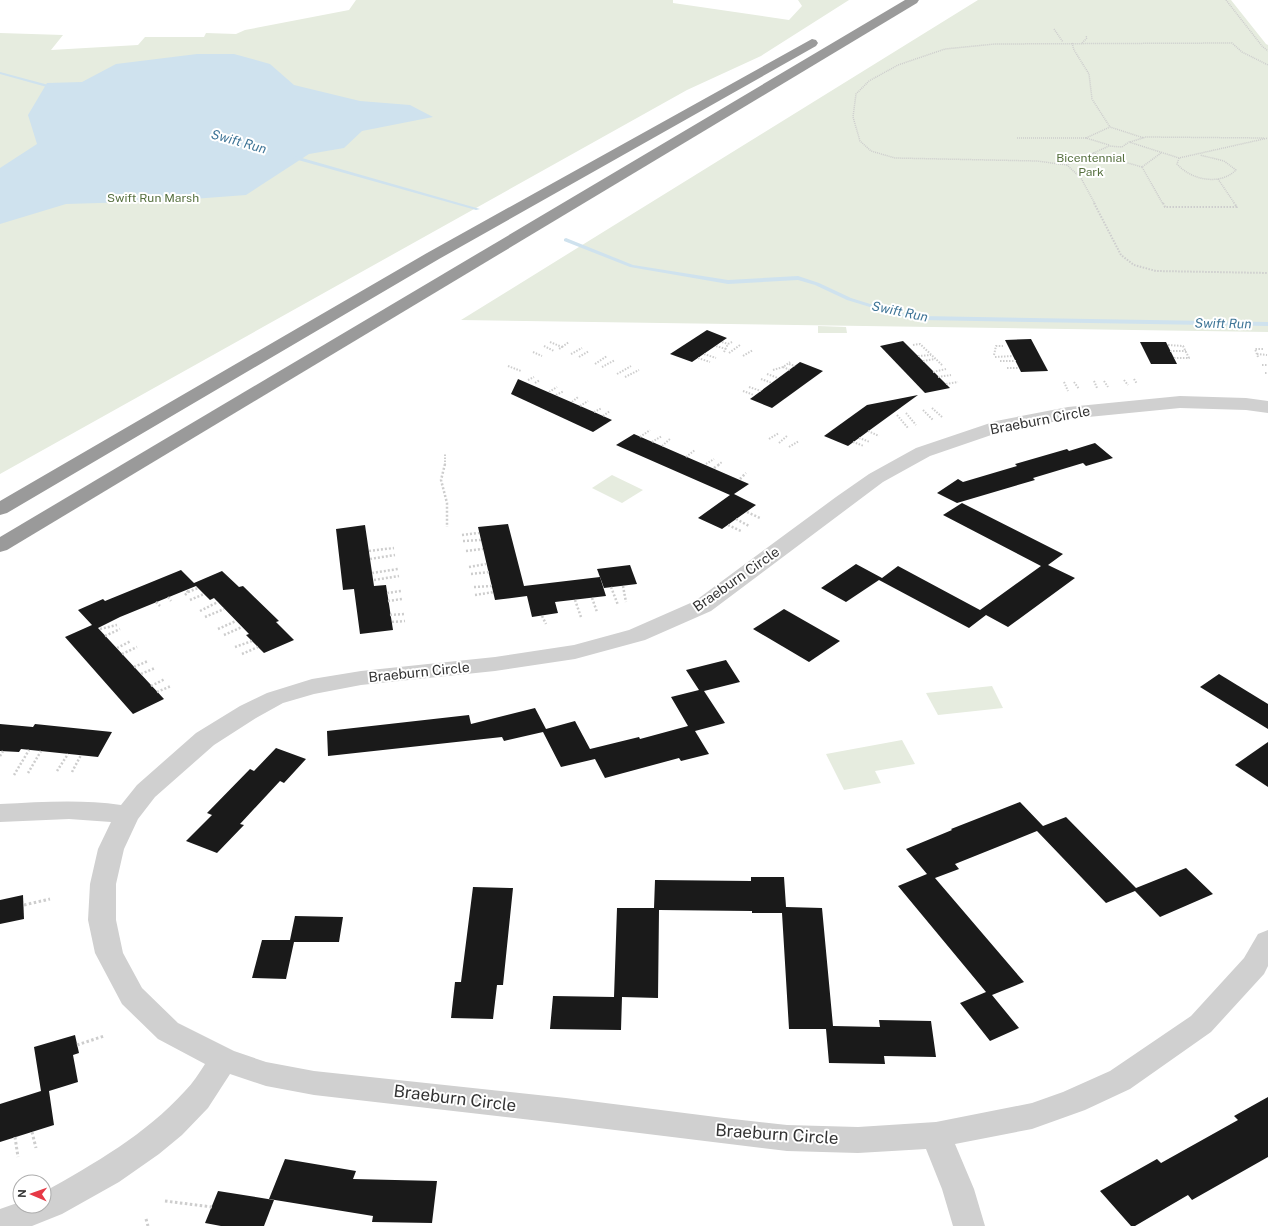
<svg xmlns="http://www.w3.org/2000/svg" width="1268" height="1226" font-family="'Public Sans',sans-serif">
  <rect width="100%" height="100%" fill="#fff"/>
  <!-- green -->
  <g fill="#e6ecdf">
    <path d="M356 0H673V3L789 20 802 6 798 0H849L761 56 687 90 0 474V33L63 35 51 50 138 45 145 37H204L206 33 236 34 245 30 349 10Z"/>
    <path d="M978 0H1231L1266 44 1268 45V332L461 320Z"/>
    <path d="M818 326 846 327 847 333H818Z"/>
    <path d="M612 475 643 490 622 503 592 488Z"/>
    <path d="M992 686 1003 708 938 715 926 693Z"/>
    <path d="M902 740 915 764 875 771 881 783 844 790 826 754Z"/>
  </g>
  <!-- water -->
  <path fill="#cfe2ee" d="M197 54H234L270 64 294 85 360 101 410 105 433 117 362 131 344 148 309 154 246 195 166 201 66 204 0 224V168L37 144 28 115 47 83 82 82 116 64Z"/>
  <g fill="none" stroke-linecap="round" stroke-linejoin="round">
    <!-- stream -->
    <g fill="#cfe2ee" fill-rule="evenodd">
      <path d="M0 72 56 87V88L54 89 0 74Z"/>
      <path d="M291 156H295L480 209 476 210 291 158Z"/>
      <path d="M566 238 633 265 728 280 798 276 819 283 851 298 899 313 921 316 1268 322V326L921 320 896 315 847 300 815 285 798 280 728 284 630 267 564 241V239Z"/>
    </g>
  </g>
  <!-- building -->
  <g fill="#1a1a1a">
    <path d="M707 330 727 338 692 362 670 354Z"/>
    <path d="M1031 339 1048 371 1021 372 1005 340Z"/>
    <path d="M903 341 950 388 925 393 880 346Z"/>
    <path d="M1140 342H1166L1177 364H1151Z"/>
    <path d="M800 362 823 371 772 408 750 399Z"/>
    <path d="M518 379 594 412 612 420 593 432 511 394Z"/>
    <path d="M918 395 848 446 824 436 867 405Z"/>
    <path d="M634 434 749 484 734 494 756 505 722 529 698 518 730 495 616 445Z"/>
    <path d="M1095 443 1113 458 1086 466 1083 463 1033 478 1035 480 957 503 937 493 958 479 963 482 1017 466 1015 464 1067 449 1069 451Z"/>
    <path d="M962 503 1063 554 1048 565 1075 578 1008 627 986 615 969 628 879 580 846 602 821 588 856 564 882 578 898 566 980 610 1041 566 943 515Z"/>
    <path d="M508 524 524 586 600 577 606 596 555 602 558 613 532 617 527 596 495 600 478 527Z"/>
    <path d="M365 525 374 586 386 585 393 630 360 634 354 589 343 590 336 529Z"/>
    <path d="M630 565 637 584 604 588 597 569Z"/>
    <path d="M181 570 194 583 222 571 239 587 243 586 279 621 276 622 294 640 264 653 246 635 249 634 214 598 210 600 196 586 120 617 98 628 164 699 133 714 65 637 92 625 78 610 103 599 105 601Z"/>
    <path d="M784 609 840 641 809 662 753 629Z"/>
    <path d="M726 660 740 682 704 691 725 723 695 731 709 754 681 761 679 758 605 778 595 759 561 767 543 732 504 741 502 737 328 756 327 731 469 715 471 724 535 708 546 729 575 721 590 749 639 737 640 739 688 726 671 697 699 690 686 670Z"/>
    <path d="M1219 674 1268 704V729L1200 687Z"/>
    <path d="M0 724 33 727 35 724 112 732 98 757 21 749 19 752 0 751Z"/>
    <path d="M1268 742V787L1235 765Z"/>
    <path d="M276 748 306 759 284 783 280 781 240 824 244 825 217 853 186 841 212 815 207 813 250 769 254 771Z"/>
    <path d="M1020 802 1043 826 1066 817 1136 888 1186 868 1213 894 1160 917 1135 891 1106 903 1037 831 955 864 959 869 935 878 1024 982 992 995 1019 1028 990 1041 960 1003 986 992 898 886 927 874 906 849 952 830 951 829Z"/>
    <path d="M751 877H784L786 907 822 908 833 1026 880 1027 879 1020 931 1021 936 1057 884 1056 885 1064 829 1063 826 1029H789L782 913H752V911L659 910 658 998 622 997 621 1030 550 1029 553 996 614 997 617 908H654L655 880 751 881Z"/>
    <path d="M473 887 513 888 503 985H497L493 1019 451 1018 455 982H461Z"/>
    <path d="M23 895 24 919 0 924V900Z"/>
    <path d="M295 916 343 917 339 942H294L286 979 252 978 262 940H290Z"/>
    <path d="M75 1035 79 1053 73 1055 78 1082 49 1091 54 1125 0 1142V1104L41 1091 34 1047Z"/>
    <path d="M1268 1097V1157L1192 1200 1188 1195 1135 1226H1131L1100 1191 1157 1159 1161 1163 1238 1120 1234 1116Z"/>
    <path d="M285 1159 356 1171 353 1179 437 1181 432 1223 372 1222 373 1216 269 1199Z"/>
    <path d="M218 1191 274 1200 264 1226H221L205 1223Z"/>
  </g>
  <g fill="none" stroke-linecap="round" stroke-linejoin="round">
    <!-- path-far3 -->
    <g stroke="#cdcdcd" stroke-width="1.5" stroke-dasharray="1 1" stroke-linecap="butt">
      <path d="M1226 0 1262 46 1268 51"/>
      <path d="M1054 29 1063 42"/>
      <path d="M1072 43 1074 50 1089 74 1092 99 1110 127"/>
      <path d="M1082 43 1087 38 1086 36"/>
      <path d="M1017 138H1086"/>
      <path d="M1130 142 1146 137 1264 138"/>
      <path d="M1109 145 1086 138 1110 127 1144 138"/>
      <path d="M1093 153 1142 167"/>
      <path d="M1161 153 1142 167 1163 204"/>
      <path d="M1179 158 1177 164C1191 180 1220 186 1236 170L1224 161 1200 155"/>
      <path d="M1067 165 1037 161 895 158 871 151 860 141 853 117 856 94 869 81 898 65 945 49 995 44 1232 43 1242 52 1268 65"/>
      <path d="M1218 179 1235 204"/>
      <path d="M1095 204 1081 178 1067 165 1109 146 1122 147 1129 142 1179 158 1268 138"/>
    </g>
    <!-- path-far2 -->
    <g stroke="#cdcdcd" stroke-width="2" stroke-dasharray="1.5 1.5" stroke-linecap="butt">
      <path d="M1094 203 1121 255 1134 265 1156 271 1268 273"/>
      <path d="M1163 203 1165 207H1237L1234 203"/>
      <path d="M550 342 562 347 559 349"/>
      <path d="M722 342 728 344"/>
      <path d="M913 345 920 344 942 365"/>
      <path d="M1168 345 1183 346 1189 358H1174"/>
      <path d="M544 346 554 351"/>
      <path d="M716 346 726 349"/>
      <path d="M562 347 569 342"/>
      <path d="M1170 351H1186"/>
      <path d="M533 352 542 356"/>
      <path d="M724 352 728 344 732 342"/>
      <path d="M729 353 740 345"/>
      <path d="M571 354 582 348"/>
      <path d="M704 354 716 358"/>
      <path d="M1257 354 1267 355"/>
      <path d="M994 355 996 346H1003"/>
      <path d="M743 356 753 350"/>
      <path d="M918 356 931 355"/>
      <path d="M579 357 589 351"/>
      <path d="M995 357 1013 356"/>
      <path d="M1258 357 1255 349H1264"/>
      <path d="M698 358 710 362"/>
      <path d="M923 361 935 359"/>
      <path d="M1000 361H1016"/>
      <path d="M595 364 607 356"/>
      <path d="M789 364 795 366"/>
      <path d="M1262 365H1268"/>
      <path d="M508 366 521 371"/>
      <path d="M602 367 615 360"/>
      <path d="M783 367 790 370"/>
      <path d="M1007 368H1019"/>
      <path d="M773 370 783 367 790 362"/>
      <path d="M933 372 946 369"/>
      <path d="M1265 373H1268"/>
      <path d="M617 374 631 366"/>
      <path d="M767 374 778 378"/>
      <path d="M625 377 639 370"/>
      <path d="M938 377 951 375"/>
      <path d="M761 379 772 383"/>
      <path d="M1134 379 1137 384"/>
      <path d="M528 380 534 377"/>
      <path d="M1124 380 1128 385"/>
      <path d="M1094 381 1097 388"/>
      <path d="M1104 381 1108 387"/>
      <path d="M1064 382 1068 391"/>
      <path d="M1074 382 1079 389"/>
      <path d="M535 383 540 380"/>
      <path d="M946 384 958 382"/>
      <path d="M749 387 761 391"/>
      <path d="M743 391 754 395"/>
      <path d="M549 392 557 387"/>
      <path d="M556 395 564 391"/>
      <path d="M572 402 578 397"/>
      <path d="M580 406 588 401"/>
      <path d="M932 408 942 417"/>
      <path d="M923 410 933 420"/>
      <path d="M594 412 602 408"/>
      <path d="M906 413 916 425"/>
      <path d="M897 415 908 428"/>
      <path d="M603 416 610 411"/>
      <path d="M868 431 879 436"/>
      <path d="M640 437 650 430"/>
      <path d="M859 438 870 442"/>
      <path d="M769 439 779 433"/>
      <path d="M652 442 662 436"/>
      <path d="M853 442 864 446"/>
      <path d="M779 443 787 436"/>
      <path d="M662 446 670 439"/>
      <path d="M789 447 799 441"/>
      <path d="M686 457 695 450"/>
      <path d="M706 464 714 459"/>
      <path d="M445 465V453"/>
      <path d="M718 465 722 462"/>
    </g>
    <!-- path-far1 -->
    <g stroke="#cdcdcd" stroke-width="2.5" stroke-dasharray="2 2" stroke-linecap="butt">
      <path d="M445 464 441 480 447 503V527"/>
      <path d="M714 468 720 464"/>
      <path d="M740 479 746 473"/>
      <path d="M747 512 760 518"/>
      <path d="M736 519 749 526"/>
      <path d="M728 525 741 531"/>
      <path d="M462 535 479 533"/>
      <path d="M463 541 481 540"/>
      <path d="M369 551 394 548"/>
      <path d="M466 551 483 549"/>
      <path d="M370 559 395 555"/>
      <path d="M469 567 486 564"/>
      <path d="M372 573 398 569"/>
      <path d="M471 574 489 572"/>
      <path d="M374 580 399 576"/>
      <path d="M623 586 626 602"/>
      <path d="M474 587 492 586"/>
      <path d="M611 587 618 605"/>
      <path d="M188 592 198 588"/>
      <path d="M387 593 401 591"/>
      <path d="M185 595 188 592 186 590"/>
      <path d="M475 595 494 592"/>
      <path d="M168 597 171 601"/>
      <path d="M592 598 597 612"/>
      <path d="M190 600 204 594"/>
      <path d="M575 600 581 617"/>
      <path d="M388 601 402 599"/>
      <path d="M156 602 160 606"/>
      <path d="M200 611 218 602"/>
      <path d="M390 615 404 614"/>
      <path d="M542 616 546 624"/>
      <path d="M205 617 224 609"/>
      <path d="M392 622 405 621"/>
      <path d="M100 629 117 625"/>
      <path d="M218 629 236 621"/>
      <path d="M224 635 242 627"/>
      <path d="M105 636 120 629"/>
      <path d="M235 647 252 641"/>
      <path d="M117 648 131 641"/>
      <path d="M122 654 137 647"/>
      <path d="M242 654 258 647"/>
      <path d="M134 667 148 661"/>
      <path d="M141 674 155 668"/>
      <path d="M151 686 165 679"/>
      <path d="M157 692 171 686"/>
      <path d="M0 756 3 751"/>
      <path d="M57 771 68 754"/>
      <path d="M72 772 81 755"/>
      <path d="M28 773 41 751"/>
      <path d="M14 775 29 750"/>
    </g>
    <!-- path -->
    <g stroke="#cdcdcd" stroke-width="3" stroke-dasharray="2.5 2.5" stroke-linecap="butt">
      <path d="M24 905 50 899"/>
      <path d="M77 1045 104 1036"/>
      <path d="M32 1132 36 1148"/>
      <path d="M15 1137 18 1157"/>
      <path d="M165 1201 212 1207"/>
      <path d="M146 1219 148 1226"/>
    </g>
    <!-- street -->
    <path fill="#d0d0d0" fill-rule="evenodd" d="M1180 396 1246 398 1268 401V413L1246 410 1180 408 1068 419 1000 432 930 456 883 482 711 611 645 640 575 659 495 671 361 685 314 694 283 703 256 718 214 745 155 797 138 819 124 849 116 884V920L123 953 142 988 178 1023 234 1051 266 1062 314 1071 566 1098 724 1118 787 1125 858 1127 936 1122 1032 1103 1063 1092 1110 1071 1191 1016 1244 958 1258 934 1268 930V966L1264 974 1211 1032 1130 1089 1085 1110 1032 1129 955 1144 974 1189 985 1226H953L942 1189 926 1149 858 1153 787 1151 566 1124 314 1095 266 1086 230 1074 208 1108 182 1135 159 1154 119 1182 62 1214 32 1226H0V1209L20 1202V1206H44V1192C95 1163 145 1135 185 1091 193 1083 199 1073 205 1064L158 1039 122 1004 95 953 88 920 90 884 98 849 111 822 69 819 0 822V804C41 802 81 799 121 805L137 785 196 733 240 706 267 693 312 679 361 671 495 657 574 645 629 630 695 601 836 497 869 474 916 448 996 421 1068 407Z"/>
    <!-- highway -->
    <g fill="#9a9a9a" fill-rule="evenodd">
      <path d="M905 0H919L917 3 7 550 0 552V537Z"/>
      <path d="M812 39 816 40 818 43 816 46 439 259 7 513 0 515V501L427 253Z"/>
    </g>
  </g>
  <g text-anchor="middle" stroke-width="4" stroke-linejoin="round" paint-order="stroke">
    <!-- far-park labels -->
    <g font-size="12" fill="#56703f" stroke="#fff">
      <text x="1091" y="162">Bicentennial<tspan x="1091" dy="14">Park</tspan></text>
      <text x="153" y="202">Swift Run Marsh</text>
    </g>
    <!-- far-water labels -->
    <g font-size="13" font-style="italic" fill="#3f7597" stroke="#fff">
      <text transform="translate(239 141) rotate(16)" y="5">Swift Run</text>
      <text transform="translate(900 311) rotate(12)" y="5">Swift Run</text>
      <text transform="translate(1223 323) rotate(1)" y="5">Swift Run</text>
    </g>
    <!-- street labels -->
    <g font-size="14" fill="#333" stroke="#fff">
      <text transform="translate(1040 420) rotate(-11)" y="5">Braeburn Circle</text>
      <text transform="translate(736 579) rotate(-35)" y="5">Braeburn Circle</text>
      <text transform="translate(419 672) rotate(-6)" y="5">Braeburn Circle</text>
    </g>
    <!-- near-street labels -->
    <g font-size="17" fill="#333" stroke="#fff">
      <text transform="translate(455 1098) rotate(7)" y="6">Braeburn Circle</text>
      <text transform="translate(777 1134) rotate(4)" y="6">Braeburn Circle</text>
    </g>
  </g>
  <!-- north arrow -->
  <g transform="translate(32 1194) rotate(272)"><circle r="19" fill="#ffffff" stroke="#adadad"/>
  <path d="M0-3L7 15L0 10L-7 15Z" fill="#e63946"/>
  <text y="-6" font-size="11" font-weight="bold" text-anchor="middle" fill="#333333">N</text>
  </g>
</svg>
